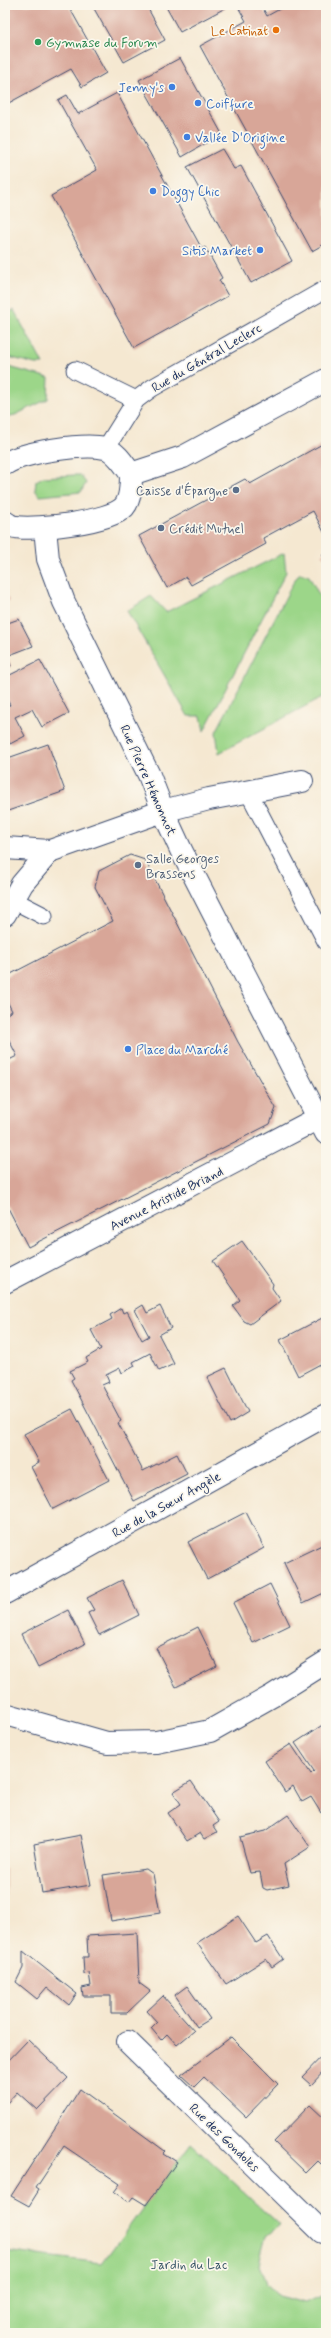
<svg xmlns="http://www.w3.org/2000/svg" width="331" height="2338" font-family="Mynerve,sans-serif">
  <rect width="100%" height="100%" fill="#fbf7ec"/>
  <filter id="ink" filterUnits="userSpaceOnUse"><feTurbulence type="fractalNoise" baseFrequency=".025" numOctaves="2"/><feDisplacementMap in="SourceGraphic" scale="8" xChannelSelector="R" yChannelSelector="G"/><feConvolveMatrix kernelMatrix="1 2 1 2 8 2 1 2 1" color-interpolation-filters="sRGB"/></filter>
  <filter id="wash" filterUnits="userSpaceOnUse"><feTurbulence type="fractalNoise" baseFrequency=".012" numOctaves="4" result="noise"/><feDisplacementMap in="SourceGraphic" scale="16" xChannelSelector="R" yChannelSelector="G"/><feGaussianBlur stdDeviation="0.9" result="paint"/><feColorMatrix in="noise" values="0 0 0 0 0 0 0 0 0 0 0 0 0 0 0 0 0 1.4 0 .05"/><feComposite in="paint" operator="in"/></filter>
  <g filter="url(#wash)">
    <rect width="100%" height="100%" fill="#f5e8d1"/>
    <!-- green -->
    <g fill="#9cd689" stroke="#5c8274">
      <path d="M14 310 43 364H35L5 356V314Z"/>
      <path d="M5 366 49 378 48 399 15 415 5 417Z"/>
      <path d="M75 475H80L86 483 81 492 40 496 35 490 36 481 43 477Z"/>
      <path d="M284 553 286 572 204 731 201 716H188L127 611 151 596 166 612Z"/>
      <path d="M300 573 309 576 326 608V695L219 753 216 732 294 581Z"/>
      <path d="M191 2143 280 2225 266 2236 262 2251 259 2265 266 2283 278 2296 305 2303 326 2294V2333H5V2251L102 2263Z"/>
    </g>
    <g id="blocks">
      <!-- building -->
      <g fill="#d8a698">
        <path d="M5 5H68L106 73 82 87 71 69 5 105Z"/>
        <path d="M92 5H146L165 40 124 62Z"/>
        <path d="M165 5H231L180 32Z"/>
        <path d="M237 5H261L267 16 287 5H326V243L312 251 200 46 246 21Z"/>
        <path d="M180 58 222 134 182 157 139 80Z"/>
        <path d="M117 93 202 249 205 247 222 278 219 280 228 296 134 348 51 196 97 170 58 100 67 95 78 114Z"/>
        <path d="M222 149 234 169 241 166 292 261 251 283 187 167Z"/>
        <path d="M326 442V536L313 511 263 538 266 544 191 585 186 577 167 588 139 536 245 479 250 484Z"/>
        <path d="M326 550V559L322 555Z"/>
        <path d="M5 593 9 601 5 603Z"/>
        <path d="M19 619 33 646 7 656 11 666 6 669 8 676 40 660 69 713 42 727 32 709 15 717 25 736 10 744 5 731V707L10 705 5 696V624Z"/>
        <path d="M48 744 65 791 5 812V759Z"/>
        <path d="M130 855 145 860 238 1042 276 1108 270 1124 28 1247 5 1202V1062L17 1056 5 1032V1015L12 1011 5 997V977L113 921 95 887 99 871Z"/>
        <path d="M242 1241 273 1284 272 1288 281 1301 250 1324 244 1321 233 1306 240 1300 213 1261Z"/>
        <path d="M143 1305 147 1313 160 1306 171 1328 159 1335 174 1364 159 1371 150 1353 133 1362 135 1366 122 1373 120 1368 106 1375 109 1382 102 1385 121 1421 118 1423 143 1471 177 1454 187 1474 134 1501 71 1380 74 1378 70 1371 88 1362 86 1358 101 1349 91 1330 112 1319 110 1315 121 1308 123 1313 127 1311 142 1340 149 1336 135 1310Z"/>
        <path d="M326 1316V1361L298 1376 280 1340Z"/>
        <path d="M226 1368 248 1412 230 1423 207 1377Z"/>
        <path d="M72 1409 109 1480 53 1509 31 1467 39 1462 24 1434Z"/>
        <path d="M246 1512 264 1548 207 1579 188 1542Z"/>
        <path d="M326 1543V1592L303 1603 284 1563Z"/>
        <path d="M122 1580 139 1615 99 1635 88 1613 94 1610 87 1598Z"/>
        <path d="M270 1584 290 1625 253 1643 233 1603Z"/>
        <path d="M68 1610 85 1644 38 1668 21 1634Z"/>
        <path d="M198 1627 217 1666 176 1687 156 1648Z"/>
        <path d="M324 1724 326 1727V1789L322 1790 326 1796V1810L321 1813 311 1797 302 1802 293 1786 285 1792 265 1761 291 1744 311 1774 314 1771 295 1743Z"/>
        <path d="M191 1781 219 1822 213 1826 217 1832 204 1839 200 1833 187 1841 168 1813 181 1804 173 1792Z"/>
        <path d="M288 1815 310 1847 284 1864 289 1885 267 1890 263 1888 260 1872 250 1873 240 1837 265 1831Z"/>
        <path d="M81 1835 91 1885 42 1893 34 1844Z"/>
        <rect x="5" y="1869" width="1" height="42"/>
        <path d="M146 1869 153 1874 160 1913 111 1921 103 1875Z"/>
        <path d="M238 1916 256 1943 268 1936 283 1959 272 1967 266 1959 226 1984 197 1943Z"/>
        <path d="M137 1933 139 1983 150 1991 127 2013H111V1996H83L82 1988 91 1986 89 1973 84 1974 83 1957H88L87 1936Z"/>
        <path d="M23 1951 77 1994 69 2005 47 1987 37 1999 16 1982 23 1968Z"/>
        <path d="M187 1986 210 2019 197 2027 175 1995Z"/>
        <path d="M163 1996 194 2031 177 2045 167 2034 161 2040 151 2028 157 2022 147 2011Z"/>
        <path d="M231 2037 278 2084 246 2117 204 2077 194 2087 181 2075Z"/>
        <path d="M28 2040 68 2078 37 2110 17 2092 6 2104 5 2102V2064Z"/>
        <path d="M326 2052V2069L311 2085 302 2077Z"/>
        <path d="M80 2089 165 2151 163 2153 177 2162 146 2205 133 2197 129 2202 114 2192 120 2184 64 2146 36 2188 39 2190 29 2206 11 2196Z"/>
        <path d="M310 2105 326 2120V2163L323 2166 318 2161 306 2173 274 2142Z"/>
      </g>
    </g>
  </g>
  <g filter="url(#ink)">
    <use href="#blocks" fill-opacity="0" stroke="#3c4b6f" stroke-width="1"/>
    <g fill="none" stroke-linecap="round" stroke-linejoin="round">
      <!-- service casing -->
      <g stroke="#3c4b6f" stroke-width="19">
        <g id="service">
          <path d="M75 370 136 400"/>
          <path d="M106 448 136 400 152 388 326 289"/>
          <path d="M248 791 326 941"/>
          <path d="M13 900 44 916"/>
        </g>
      </g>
      <!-- minor casing -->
      <g stroke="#3c4b6f" stroke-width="24">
        <g id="minor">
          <path d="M5 464C23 452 84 443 105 448 116 451 125 466 131 474 131 484 131 499 124 507 110 522 37 530 16 527 12 527 8 524 5 522"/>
          <path d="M131 474 183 457 326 380"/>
          <path d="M45 528 48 559 64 602 149 775 163 811 181 850 326 1133"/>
          <path d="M5 848 50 851"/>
          <path d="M5 914 22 884 50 851 163 811 209 799 302 781"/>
          <path d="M5 1282 326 1114"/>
          <path d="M5 1593 326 1415"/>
          <path d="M5 1714 107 1743 156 1742 210 1731 272 1696 326 1662"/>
          <path d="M128 2042 322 2232 326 2228"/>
        </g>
      </g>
      <!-- service -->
      <use href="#service" stroke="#fff" stroke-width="17"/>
      <!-- minor -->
      <use href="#minor" stroke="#fff" stroke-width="22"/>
    </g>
  </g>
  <!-- markers -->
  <circle fill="#e8710a" stroke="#fbf7ec" stroke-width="1.5" cx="276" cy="30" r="4"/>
  <circle fill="#2e9e5b" stroke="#fbf7ec" stroke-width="1.5" cx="38" cy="42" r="4"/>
  <g fill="#3f7fe0" stroke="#fbf7ec" stroke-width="1.5">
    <circle cx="172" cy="87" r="4"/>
    <circle cx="198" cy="103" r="4"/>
    <circle cx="187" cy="137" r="4"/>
    <circle cx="153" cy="191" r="4"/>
    <circle cx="260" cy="250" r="4"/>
    <circle cx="128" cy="1049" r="4"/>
  </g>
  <g fill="#5c6f8a" stroke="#fbf7ec" stroke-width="1.5">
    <circle cx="236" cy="490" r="4"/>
    <circle cx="161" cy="528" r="4"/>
    <circle cx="138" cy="865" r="4"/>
  </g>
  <g text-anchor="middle" stroke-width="3.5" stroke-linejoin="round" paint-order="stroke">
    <!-- food labels -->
    <g font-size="13" fill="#c56008" stroke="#fbf7ec" text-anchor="end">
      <text x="268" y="35">Le Catinat</text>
    </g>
    <!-- leisure labels -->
    <g font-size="13" fill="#27864d" stroke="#fbf7ec" text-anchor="start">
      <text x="46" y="47">Gymnase du Forum</text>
    </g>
    <!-- shop labels -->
    <g font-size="13" fill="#366cbe" stroke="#fbf7ec" text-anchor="start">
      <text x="164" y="92" text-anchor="end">Jenny's</text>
      <text x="206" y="108">Coiffure</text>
      <text x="195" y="142">Vallée D'Origine</text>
      <text x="161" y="196">Doggy Chic</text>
      <text x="252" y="255" text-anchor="end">Sitis Market</text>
      <text x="136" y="1054">Place du Marché</text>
    </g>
    <!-- street labels -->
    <g font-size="13" fill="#1b2f5e" stroke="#fbf7ec">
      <text transform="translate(206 357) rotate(-30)" y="5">Rue du Général Leclerc</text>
      <text transform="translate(149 780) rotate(66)" y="5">Rue Pierre Hémonnot</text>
      <text transform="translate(166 1198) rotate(-27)" y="5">Avenue Aristide Briand</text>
      <text transform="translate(166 1504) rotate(-29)" y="5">Rue de la Sœur Angèle</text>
      <text transform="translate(225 2137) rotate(44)" y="5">Rue des Gondoles</text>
    </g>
    <!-- service labels -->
    <g font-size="13" fill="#4e5e75" stroke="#fbf7ec" text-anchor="start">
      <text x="228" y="495" text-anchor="end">Caisse d'Épargne</text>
      <text x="169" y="533">Crédit Mutuel</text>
      <text x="146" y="863">Salle Georges<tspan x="146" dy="15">Brassens</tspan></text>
    </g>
    <!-- park labels -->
    <g font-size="13" fill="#3b5969" stroke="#fbf7ec">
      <text x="189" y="2269">Jardin du Lac</text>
    </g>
  </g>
  <!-- margin -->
  <rect width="331" height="2338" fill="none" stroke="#fbf7ec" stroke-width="20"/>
</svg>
